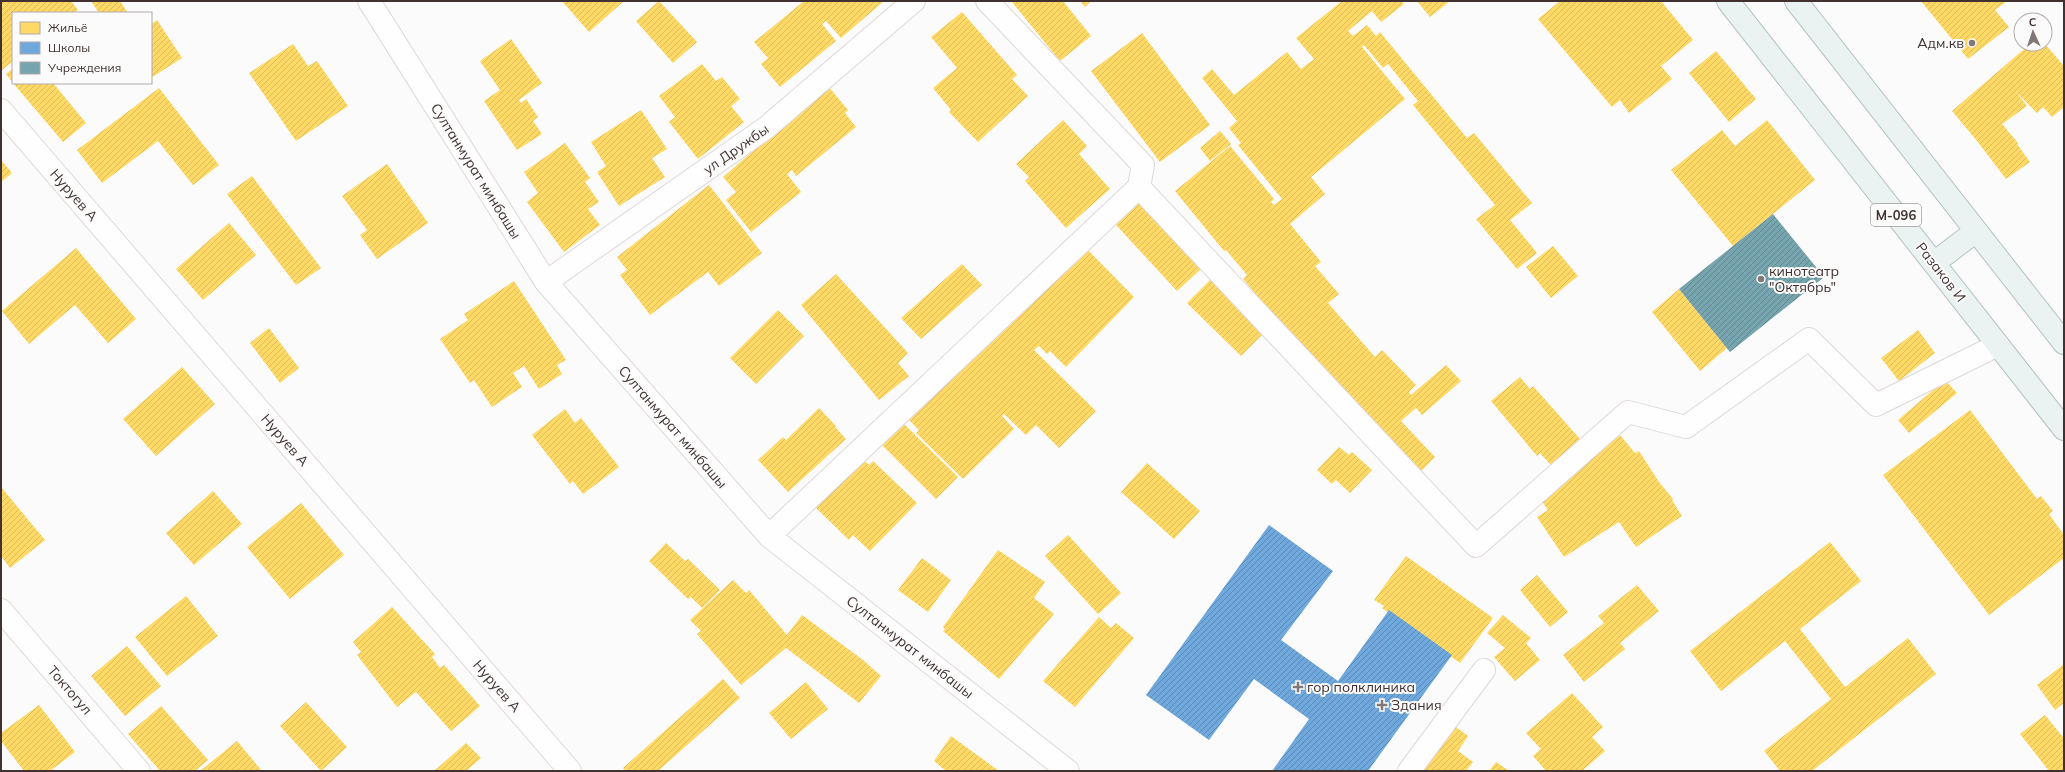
<svg xmlns="http://www.w3.org/2000/svg" width="2065" height="772" font-family="Mulish,sans-serif">
  <defs>
    <pattern id="homes-hatch" width="6" height="6" patternUnits="userSpaceOnUse"><rect width="6" height="6" fill="#ffd966"/><path d="M-1 1l2-2M0 6l6-6M5 7l2-2" fill="none" stroke="#dcbb59"/></pattern>
    <pattern id="schools-hatch" width="6" height="6" patternUnits="userSpaceOnUse"><rect width="6" height="6" fill="#6fa8dc"/><path d="M-1 1l2-2M0 6l6-6M5 7l2-2" fill="none" stroke="#5d89b3"/></pattern>
    <pattern id="public-hatch" width="6" height="6" patternUnits="userSpaceOnUse"><rect width="6" height="6" fill="#76a5af"/><path d="M-1 1l2-2M0 6l6-6M5 7l2-2" fill="none" stroke="#62878f"/></pattern>
  </defs>
  <rect width="100%" height="100%" fill="#fbfbfb"/>
  <!-- homes -->
  <g fill="url(#homes-hatch)">
    <path d="M1 1H71L78 10 74 13H13V61L1 71Z"/>
    <path d="M91 1H120L128 13H99Z"/>
    <path d="M562 1H624L589 32Z"/>
    <path d="M659 1 697 42 673 63 636 21Z"/>
    <path d="M804 1H884L841 38 826 21 822 24 836 41 780 87 761 64 768 58 754 42Z"/>
    <path d="M1011 1H1063L1091 36 1060 61Z"/>
    <path d="M1080 1H1091L1085 7Z"/>
    <path d="M1342 1H1401L1404 4 1381 22 1372 11 1348 31 1353 36 1367 25 1376 36 1380 32 1467 138 1474 133 1532 203 1510 220 1537 253 1517 269 1476 219 1495 205 1413 105 1418 101 1388 64 1383 68 1364 45 1362 47 1405 99 1311 177 1325 194 1290 224 1321 262 1315 266 1339 294 1328 303 1375 357 1382 350 1416 385 1409 392 1411 395 1446 365 1461 381 1422 415 1416 408 1401 421 1435 457 1421 471 1386 434 1384 435 1343 388 1339 392 1243 279 1247 275 1226 250 1224 251 1175 191 1230 146 1274 199 1271 202 1274 205 1282 199 1238 145 1241 143 1229 128 1237 121 1202 78 1212 69 1234 95 1287 52 1301 69 1314 59 1296 38Z"/>
    <path d="M1417 1H1450L1430 17Z"/>
    <path d="M1560 1H1661L1693 40 1661 66 1672 79 1629 113 1620 100 1612 107 1538 19Z"/>
    <path d="M1921 1H2007L1995 10 2009 27 1968 59Z"/>
    <path d="M962 12 1017 75 1012 79 1028 96 978 142 949 112 951 110 933 88 957 68 931 37Z"/>
    <path d="M157 20 182 58 151 78V24Z"/>
    <path d="M1142 33 1210 125 1160 162 1091 71Z"/>
    <path d="M511 39 542 83 519 100 521 103 526 99 538 117 533 121 542 134 517 150 484 101 500 90 480 61Z"/>
    <path d="M293 44 308 66 317 61 348 106 296 141 249 73Z"/>
    <path d="M2030 44H2045L2064 66V107L2052 117 2043 107 2037 113 2016 92 2027 106 2002 124 2018 143 2017 144 2030 162 2006 179 1977 141 1952 111Z"/>
    <path d="M1716 51 1756 99 1729 122 1689 73Z"/>
    <path d="M702 64 716 81 722 77 740 99 731 106 744 122 698 159 669 122 675 117 659 96Z"/>
    <path d="M13 68V83L6 74Z"/>
    <path d="M13 83H53L86 123 63 142Z"/>
    <path d="M828 86 848 110 845 113 856 127 796 176 792 170 787 174 801 192 751 232 726 200 736 192 723 177Z"/>
    <path d="M159 88 219 165 193 185 158 141 102 183 77 150Z"/>
    <path d="M641 110 667 149 652 158 665 177 619 206 597 172 606 166 591 142Z"/>
    <path d="M1063 120 1087 146 1079 154 1110 189 1066 228 1025 181 1029 177 1016 164Z"/>
    <path d="M1767 120 1815 180 1733 246 1671 170 1722 130 1735 146Z"/>
    <path d="M1220 131 1231 144 1210 161 1200 148Z"/>
    <path d="M565 143 590 178 585 182 599 202 588 209 600 225 564 252 527 202 538 193 524 172Z"/>
    <path d="M1 160 12 173 1 182Z"/>
    <path d="M387 164 428 223 377 259 360 235 367 230 342 196Z"/>
    <path d="M252 176 321 268 296 285 227 194Z"/>
    <path d="M709 185 762 253 719 286 708 272 650 315 620 275 627 270 617 257Z"/>
    <path d="M1130 191 1201 269 1177 291 1105 213Z"/>
    <path d="M229 223 256 255 203 300 176 269Z"/>
    <path d="M1075 237 1134 297 1066 367 1050 351 1047 354 1039 346 1034 350 1096 411 1059 448 1036 425 1026 435 1004 414 1002 416 1014 429 963 479 916 433 919 430 907 418Z"/>
    <path d="M1553 246 1578 276 1551 298 1526 267Z"/>
    <path d="M76 248 136 319 108 343 75 305 29 344 2 311Z"/>
    <path d="M962 264 982 285 921 339 901 318Z"/>
    <path d="M836 274 908 353 898 363 909 376 879 400 801 305Z"/>
    <path d="M1211 279 1265 332 1241 356 1187 303Z"/>
    <path d="M514 281 566 360 557 365 562 374 539 389 524 366 513 373 522 387 492 407 474 380 470 383 440 339 468 320 464 314Z"/>
    <path d="M1679 289 1727 348 1700 371 1652 312Z"/>
    <path d="M778 310 804 336 756 384 730 358Z"/>
    <path d="M269 328 299 368 280 383 250 343Z"/>
    <path d="M1918 330 1935 353 1899 381 1881 358Z"/>
    <path d="M182 367 215 404 156 456 123 419Z"/>
    <path d="M1520 377 1530 389 1533 386 1580 439 1551 465 1540 453 1537 456 1491 401Z"/>
    <path d="M1945 380 1957 393 1909 433 1898 420Z"/>
    <path d="M819 408 836 426 835 427 846 439 788 492 758 460 783 437 786 440Z"/>
    <path d="M565 409 575 423 581 418 619 467 583 494 573 481 570 484 532 435Z"/>
    <path d="M1970 410 2037 499 2041 496 2053 511 2049 514 2064 535V558L1989 615 1883 475Z"/>
    <path d="M901 421 958 477 936 499 879 442Z"/>
    <path d="M1620 435 1635 453 1639 451 1659 482 1673 499 1672 500 1682 516 1636 547 1619 522 1564 557 1537 517 1548 510 1541 500Z"/>
    <path d="M1339 447 1349 455 1352 452 1372 470 1350 493 1336 480 1332 484 1317 470Z"/>
    <path d="M860 456 869 465 873 461 917 503 870 551 853 535 849 540 812 504Z"/>
    <path d="M1147 463 1200 511 1174 539 1121 492Z"/>
    <path d="M1 487 45 540 10 568 1 556Z"/>
    <path d="M213 491 242 524 194 565 166 533Z"/>
    <path d="M301 503 344 555 290 599 247 547Z"/>
    <path d="M1068 535 1121 593 1098 614 1045 556Z"/>
    <path d="M1830 542 1861 581 1800 629 1845 687 1908 638 1936 674 1812 771H1780L1764 751 1831 699 1785 641 1721 691 1690 651Z"/>
    <path d="M666 543 685 561 688 559 720 590 702 608 691 597 688 599 649 561Z"/>
    <path d="M998 550 1045 582 1034 598 1054 614 999 679 943 631 945 629 943 627Z"/>
    <path d="M1406 556 1493 618 1460 663 1382 608 1384 606 1374 600Z"/>
    <path d="M922 558 951 580 928 612 898 590Z"/>
    <path d="M1537 575 1568 612 1550 627 1520 590Z"/>
    <path d="M733 580 746 593 749 590 787 635 802 615 863 660 881 676 859 703 786 648 741 685 697 634 701 631 690 620Z"/>
    <path d="M1637 585 1659 611 1620 643 1625 649 1584 682 1563 655 1604 623 1598 616Z"/>
    <path d="M186 596 218 636 167 676 135 637Z"/>
    <path d="M392 607 435 654 432 657 440 668 444 665 480 706 451 731 416 692 397 707 357 655 361 652 353 642Z"/>
    <path d="M1503 615 1531 638 1526 643 1540 660 1515 681 1494 657 1505 648 1487 633Z"/>
    <path d="M1099 617 1111 628 1116 623 1134 638 1075 707 1043 681Z"/>
    <path d="M127 646 161 686 125 716 91 676Z"/>
    <path d="M2064 664V703L2055 710 2037 685Z"/>
    <path d="M723 679 740 698 658 771H626L623 768Z"/>
    <path d="M806 682 828 709 791 739 769 713Z"/>
    <path d="M1572 693 1603 727 1592 737 1605 751 1582 771H1546L1533 756 1541 749 1526 733Z"/>
    <path d="M306 702 347 747 321 771 280 726Z"/>
    <path d="M39 705 75 752 50 771H24L1 741V733Z"/>
    <path d="M161 706 208 760 195 771H160L128 734Z"/>
    <path d="M2045 715 2062 736 2064 735V771H2049L2020 734Z"/>
    <path d="M1441 716 1468 736 1458 751 1473 762 1466 771H1408Z"/>
    <path d="M951 736 999 771H946L934 761Z"/>
    <path d="M237 741 262 771H200Z"/>
    <path d="M466 743 481 758 466 771H434Z"/>
    <path d="M1496 762 1509 771H1489Z"/>
  </g>
  <!-- schools -->
  <path fill="url(#schools-hatch)" d="M1269 525 1333 571 1281 640 1338 681 1389 610 1452 655 1368 771H1272L1309 719 1254 679 1209 740 1146 695Z"/>
  <!-- public -->
  <path fill="url(#public-hatch)" d="M1773 214 1824 277 1730 352 1679 289Z"/>
  <g fill="none" stroke-linecap="round" stroke-linejoin="round">
    <!-- minor casing -->
    <g stroke="#dfd8d8" stroke-width="24">
      <g id="minor">
        <path d="M369 1 546 282 769 536 1068 771"/>
        <path d="M1 110 570 771"/>
        <path d="M1139 187 1476 546 1628 412 1686 427 1809 339 1876 405 1998 345"/>
        <path d="M546 282 767 127 914 1"/>
        <path d="M769 536 1139 187 1143 165 987 1"/>
        <path d="M1 610 139 771"/>
        <path d="M1409 771 1484 670"/>
      </g>
    </g>
    <!-- major casing -->
    <g stroke="#b5c3c0" stroke-width="24">
      <g id="major">
        <path d="M1728 1 2064 429"/>
        <path d="M1796 1 2064 343"/>
        <path d="M1934 263 1976 231"/>
      </g>
    </g>
    <!-- minor -->
    <use href="#minor" stroke="#fefefe" stroke-width="22"/>
    <!-- major -->
    <use href="#major" stroke="#eaf3f2" stroke-width="22"/>
  </g>
  <!-- markers -->
  <g fill="#827878" stroke="#fbfbfb" stroke-width="1.5">
    <circle cx="1972" cy="43" r="4"/>
    <circle cx="1761" cy="279" r="4"/>
    <path d="M1296 681h4v4h4v4h-4v4h-4v-4h-4v-4h4z"/>
    <path d="M1380 699h4v4h4v4h-4v4h-4v-4h-4v-4h4z"/>
  </g>
  <g text-anchor="middle" stroke-width="4" stroke-linejoin="round" paint-order="stroke">
    <!-- shield labels -->
    <rect fill="#fbfbfb" stroke="#796e6e" stroke-width="1" x="1871" y="204" width="50" height="22" rx="3"/>
    <g font-size="13" font-weight="bold" fill="#413231">
      <text x="1896" y="220">М-096</text>
    </g>
    <!-- poi labels -->
    <g font-size="14" fill="#413231" stroke="#fbfbfb" text-anchor="start">
      <text x="1964" y="48" text-anchor="end">Адм.кв</text>
      <text x="1769" y="276">кинотеатр<tspan x="1769" dy="16">"Октябрь"</tspan></text>
      <text x="1307" y="692">гор полклиника</text>
      <text x="1391" y="710">Здания</text>
    </g>
    <!-- street labels -->
    <g font-size="14" fill="#413231" stroke="#fbfbfb">
      <text transform="translate(736 149) rotate(-35)" y="5">ул Дружбы</text>
      <text transform="translate(476 171) rotate(58)" y="5">Султанмурат минбашы</text>
      <text transform="translate(74 195) rotate(49)" y="5">Нуруев А</text>
      <text transform="translate(1941 272) rotate(52)" y="5">Разаков И</text>
      <text transform="translate(673 427) rotate(49)" y="5">Султанмурат минбашы</text>
      <text transform="translate(285 440) rotate(49)" y="5">Нуруев А</text>
      <text transform="translate(910 647) rotate(38)" y="5">Султанмурат минбашы</text>
      <text transform="translate(497 686) rotate(49)" y="5">Нуруев А</text>
      <text transform="translate(70 690) rotate(49)" y="5">Токтогул</text>
    </g>
  </g>
  <!-- border -->
  <rect width="2065" height="772" fill="none" stroke="#413231" stroke-width="4"/>
  <!-- legend -->
  <rect x="12" y="12" width="140" height="72" fill="#fbfbfb" stroke="#b1abaa"/>
  <rect x="20" y="22" width="20" height="12" fill="#ffd966" stroke="#b1abaa"/>
  <text x="48" y="32" font-size="12" fill="#413231">Жильё</text>
  <rect x="20" y="42" width="20" height="12" fill="#6fa8dc" stroke="#b1abaa"/>
  <text x="48" y="52" font-size="12" fill="#413231">Школы</text>
  <rect x="20" y="62" width="20" height="12" fill="#76a5af" stroke="#b1abaa"/>
  <text x="48" y="72" font-size="12" fill="#413231">Учреждения</text>
  <!-- north arrow -->
  <g transform="translate(2033 32) rotate(357)"><circle r="19" fill="#fbfbfb" stroke="#b1abaa"/>
  <path d="M0-3L7 15L0 10L-7 15Z" fill="#827878"/>
  <text y="-6" font-size="11" font-weight="bold" text-anchor="middle" fill="#413231">С</text>
  </g>
</svg>
